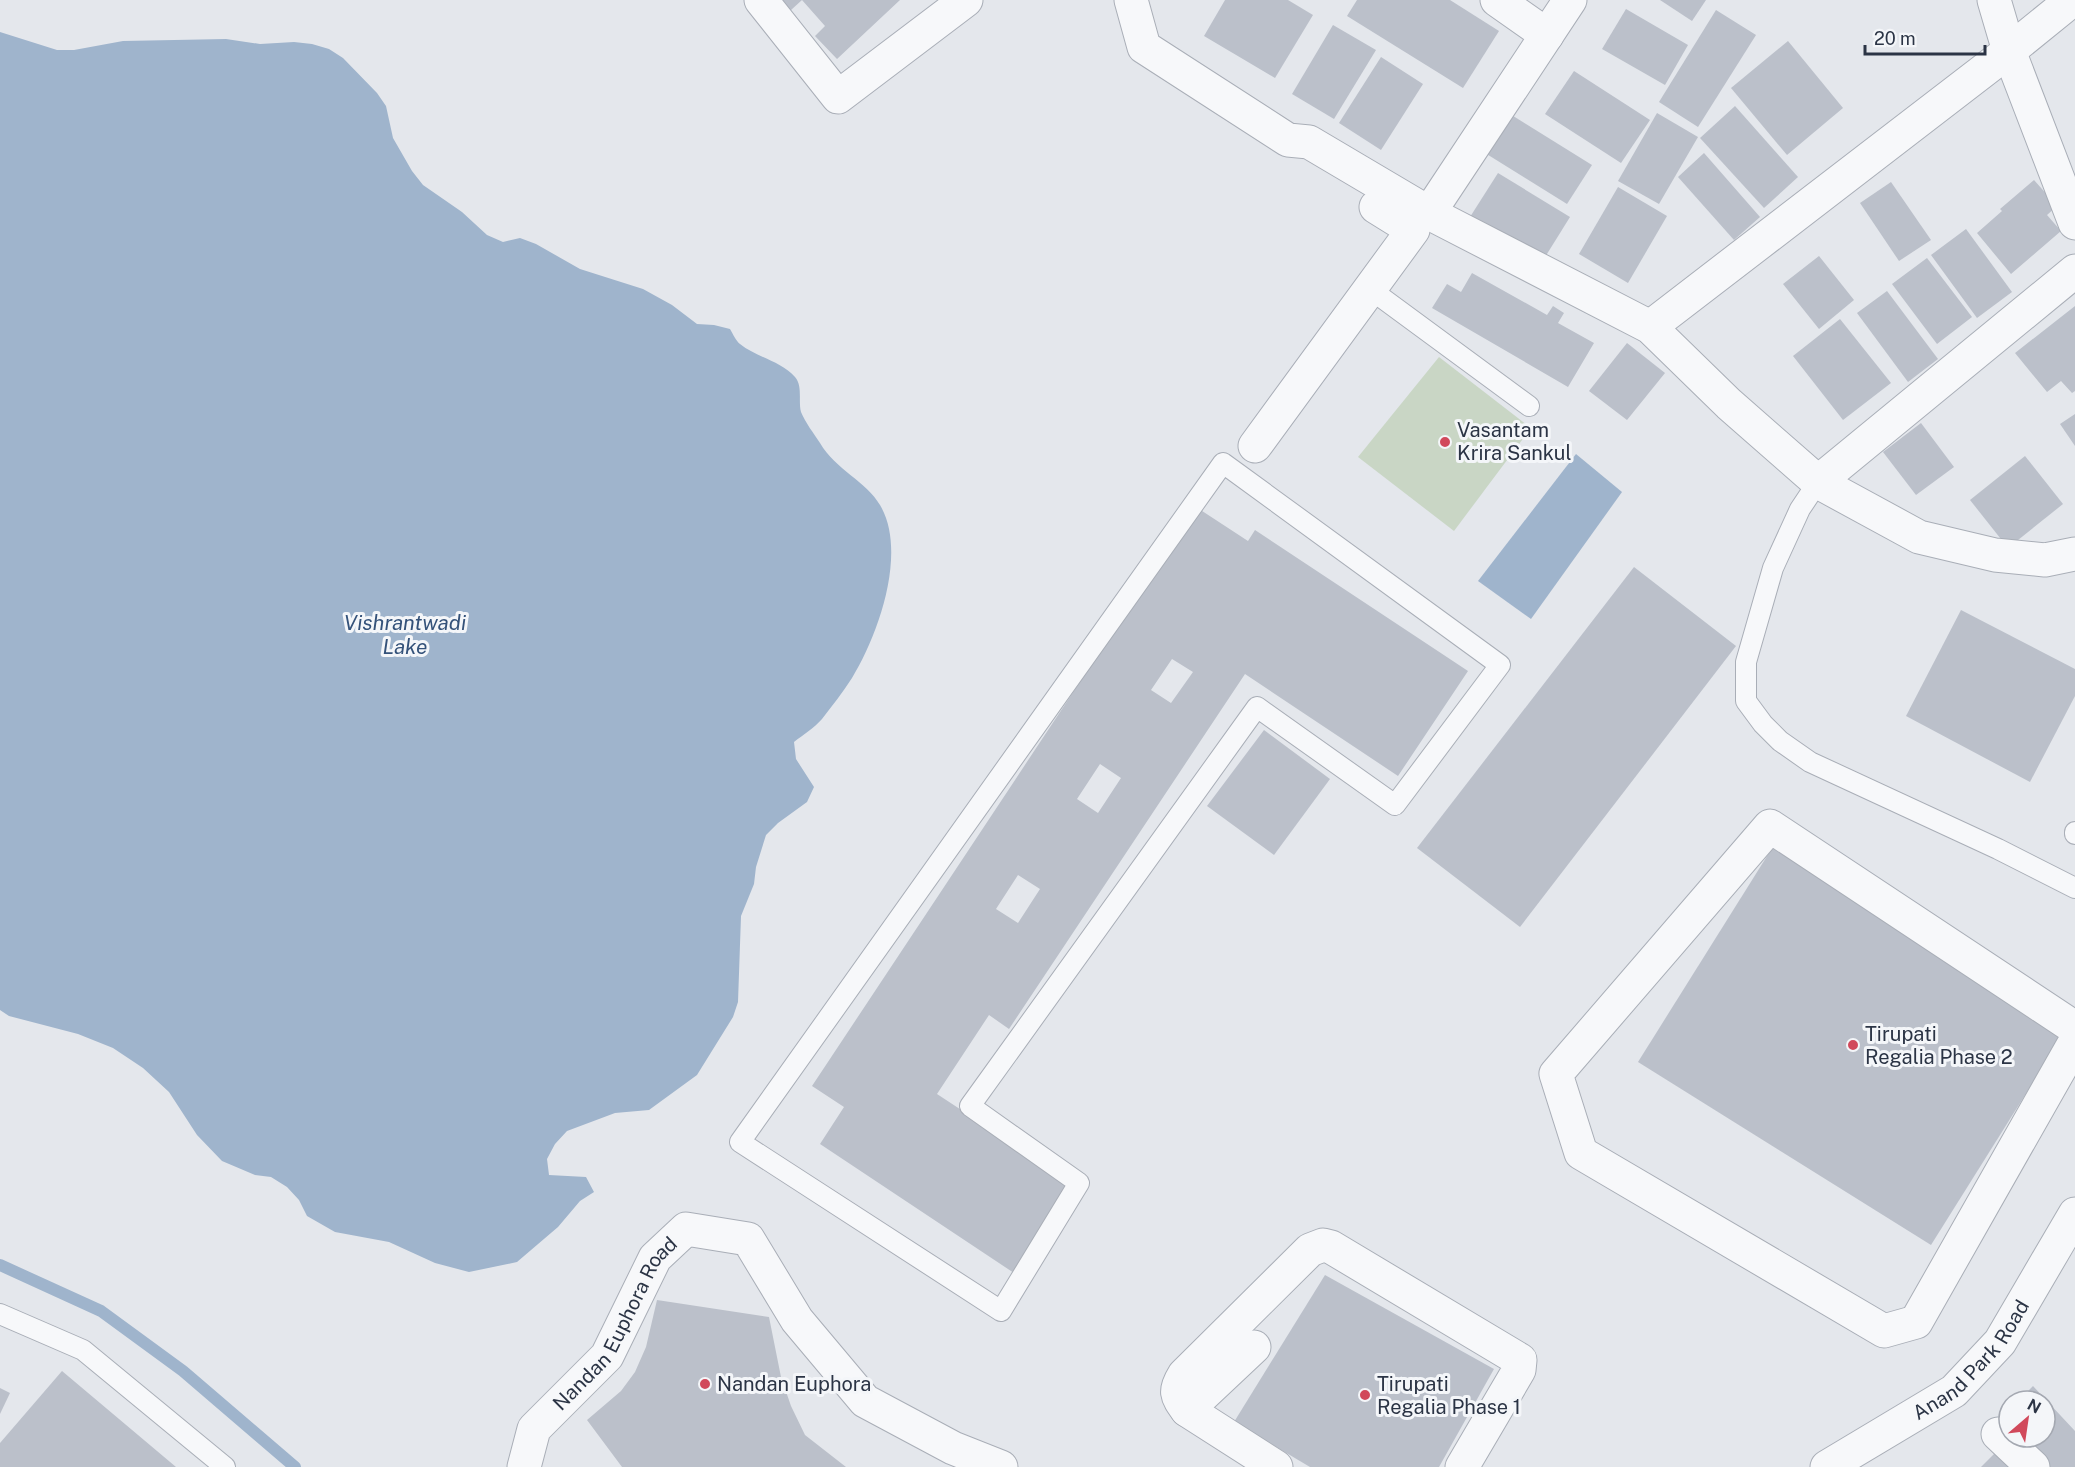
<svg xmlns="http://www.w3.org/2000/svg" width="2075" height="1467" font-family="'Public Sans',sans-serif">
  <rect width="100%" height="100%" fill="#e4e7ec"/>
  <!-- green -->
  <path fill="#c9d6c5" d="M1439 357 1531 428 1454 531 1358 457Z"/>
  <!-- water -->
  <g fill="#9fb4cc">
    <path d="M0 32 57 50H74L123 41 226 39 260 44 294 42 312 44 329 49 343 58 377 93 386 106 393 138 412 171 423 185 462 212 487 235 503 242 520 238 536 244 580 269 643 289 672 305 697 324 714 325 730 329C733 334 736 341 740 344 756 357 781 361 795 377 803 386 798 401 801 412 805 422 814 434 820 443 836 470 866 481 880 505 908 552 878 636 852 678 843 692 832 706 822 719 814 728 803 735 794 742L796 759 814 787 807 802 778 823 766 835 756 867 754 884 741 916 738 1002 733 1017 697 1075 649 1110 615 1113 567 1131 555 1144 547 1159 549 1175 586 1177 594 1192 580 1201 558 1227 517 1262 469 1272 435 1263 389 1242 335 1232 307 1216 299 1200 287 1187 271 1177 255 1175 222 1161 197 1135 169 1092 143 1068 113 1048 78 1034 9 1016 0 1010Z"/>
    <path d="M1576 454 1622 492 1531 619 1478 581Z"/>
  </g>
  <g fill="none" stroke-linecap="round" stroke-linejoin="round">
    <!-- stream -->
    <path stroke="#9fb4cc" stroke-width="12" d="M0 1265 101 1311 183 1371 295 1467"/>
  </g>
  <!-- building -->
  <g fill="#bbc0ca" fill-rule="evenodd">
    <path d="M781 0H900L837 59 815 36 825 26 802 0 791 10Z"/>
    <path d="M1225 0H1288L1313 15 1275 78 1204 36Z"/>
    <path d="M1357 0H1450L1499 31 1463 88 1347 16Z"/>
    <path d="M1660 0H1706L1692 21Z"/>
    <path d="M1626 9 1688 45 1665 85 1602 49Z"/>
    <path d="M1716 10 1756 35 1698 127 1659 102Z"/>
    <path d="M1333 25 1376 50 1334 119 1292 94Z"/>
    <path d="M1788 41 1843 108 1787 155 1731 88Z"/>
    <path d="M1381 57 1423 84 1381 150 1339 123Z"/>
    <path d="M1574 71 1650 120 1621 163 1545 114Z"/>
    <path d="M1735 106 1798 177 1764 208 1700 138Z"/>
    <path d="M1657 113 1698 137 1659 204 1618 181Z"/>
    <path d="M1510 114 1592 165 1567 204 1485 153Z"/>
    <path d="M1704 153 1760 217 1734 240 1678 177Z"/>
    <path d="M1498 173 1570 217 1542 262 1470 217Z"/>
    <path d="M2034 180 2057 206 2047 215 2061 231 2011 274 1977 233 2002 211 2000 209Z"/>
    <path d="M1891 182 1931 240 1899 261 1860 203Z"/>
    <path d="M1618 187 1667 216 1628 283 1579 254Z"/>
    <path d="M1966 229 2012 292 1977 318 1931 255Z"/>
    <path d="M1819 256 1854 300 1819 329 1783 284Z"/>
    <path d="M1927 258 1972 317 1937 344 1892 284Z"/>
    <path d="M1472 273 1547 315 1553 306 1564 313 1558 323 1594 343 1568 387 1432 308 1447 284 1461 292Z"/>
    <path d="M1887 291 1938 359 1908 382 1857 313Z"/>
    <path d="M2075 306V391L2072 393 2061 381 2047 392 2015 353Z"/>
    <path d="M1840 319 1891 383 1843 420 1793 356Z"/>
    <path d="M1627 343 1665 373 1627 420 1589 391Z"/>
    <path d="M2075 414V446L2060 424Z"/>
    <path d="M1921 423 1954 467 1916 495 1883 452Z"/>
    <path d="M2025 456 2063 504 2008 548 1970 500Z"/>
    <path d="M1196 507 1248 541 1255 530 1468 671 1398 776 1245 674 1009 1029 989 1015 937 1094 1074 1184 1014 1273 820 1144 844 1107 812 1086ZM1172 659 1193 672 1171 703 1151 690ZM1100 764 1121 778 1098 813 1077 799ZM1018 875 1040 889 1018 923 996 909Z"/>
    <path d="M1634 567 1736 646 1520 927 1417 848Z"/>
    <path d="M1961 610 2075 669V696L2030 782 1906 716Z"/>
    <path d="M1264 730 1330 779 1274 855 1207 806Z"/>
    <path d="M1774 845 2067 1028 1931 1245 1638 1062Z"/>
    <path d="M1325 1275 1494 1369 1439 1467H1310L1234 1422Z"/>
    <path d="M657 1300 769 1317 781 1377 791 1406 805 1435 846 1467H622L587 1420 621 1391 635 1372 646 1347Z"/>
    <path d="M62 1371 176 1467H0V1443Z"/>
    <path d="M2033 1386 2075 1431V1467H2047L2019 1437H2045V1401H2018Z"/>
    <path d="M0 1388 10 1393 0 1414Z"/>
    <path d="M2000 1448 2018 1467H1981Z"/>
  </g>
  <g fill="none" stroke-linecap="round" stroke-linejoin="round">
    <!-- lane casing -->
    <g stroke="#a9aeb7" stroke-width="22">
      <g id="lane">
        <path d="M1370 289 1529 406"/>
        <path d="M1223 463 1500 665 1395 805 1257 707 970 1106 1079 1183 1001 1311 740 1142Z"/>
        <path d="M1818 482 1800 509 1773 568 1746 662V701L1763 724 1780 741 1810 762 1998 849 2075 888"/>
        <path d="M2075 832V834"/>
        <path d="M0 1314 83 1350 225 1467"/>
      </g>
    </g>
    <!-- street casing -->
    <g stroke="#a9aeb7" stroke-width="35">
      <g id="street">
        <path d="M761 0 838 97 966 0"/>
        <path d="M1131 0 1144 47 1288 140 1309 142 1429 213 1650 327 1729 404 1818 482 1919 537 1995 555 2045 560 2075 554"/>
        <path d="M1497 0 1547 35"/>
        <path d="M1994 0 2009 51 2075 223"/>
        <path d="M1429 213 1570 0"/>
        <path d="M1650 327 2009 51 2072 0"/>
        <path d="M1255 446 1413 230 1376 207"/>
        <path d="M1818 482 2075 271"/>
        <path d="M2075 1028 1770 826 1556 1074 1581 1153 1884 1331 1916 1322 2075 1042"/>
        <path d="M1187 1410 1254 1347"/>
        <path d="M1998 1434 2033 1467"/>
        <path id="s1" d="M524 1467 534 1429 607 1356 655 1258 686 1229 748 1239 797 1320 865 1401 953 1448 1001 1467"/>
        <path d="M1276 1467 1187 1410C1176 1395 1174 1391 1184 1375L1310 1250 1323 1245 1331 1247 1520 1360 1519 1370 1462 1467"/>
        <path id="s2" d="M1827 1467 1954 1391 2000 1342 2075 1214"/>
      </g>
    </g>
    <!-- lane -->
    <use href="#lane" stroke="#f7f8fa" stroke-width="20"/>
    <!-- street -->
    <use href="#street" stroke="#f7f8fa" stroke-width="33"/>
  </g>
  <!-- markers -->
  <g fill="#d1495b" stroke="#f4f6f9" stroke-width="2">
    <circle cx="1445" cy="442" r="6"/>
    <circle cx="1853" cy="1045" r="6"/>
    <circle cx="705" cy="1384" r="6"/>
    <circle cx="1365" cy="1395" r="6"/>
  </g>
  <g text-anchor="middle" stroke-width="6" stroke-linejoin="round" paint-order="stroke">
    <!-- poi labels -->
    <g font-size="20" fill="#2b3445" stroke="#f4f6f9" text-anchor="start">
      <text x="1457" y="437">Vasantam<tspan x="1457" dy="23">Krira Sankul</tspan></text>
      <text x="1865" y="1041">Tirupati<tspan x="1865" dy="23">Regalia Phase 2</tspan></text>
      <text x="717" y="1391">Nandan Euphora</text>
      <text x="1377" y="1391">Tirupati<tspan x="1377" dy="23">Regalia Phase 1</tspan></text>
    </g>
    <!-- street labels -->
    <g font-size="20" fill="#2b3445" stroke="#f4f6f9">
      <text dy="7" stroke="none"><textPath href="#s1" startOffset="174">Nandan Euphora Road</textPath></text>
      <text dy="7" stroke="none"><textPath href="#s2" startOffset="182">Anand Park Road</textPath></text>
    </g>
    <!-- water labels -->
    <g font-size="21" font-style="italic" fill="#34527a" stroke="#f4f6f9">
      <text x="405" y="630">Vishrantwadi<tspan x="405" dy="24">Lake</tspan></text>
    </g>
  </g>
  <!-- north arrow -->
  <g transform="translate(2027 1419) rotate(29)"><circle r="28" fill="#f4f6f9" stroke="#a4a8b1" stroke-width="1.5"/>
  <path d="M0-4.5L10 22L0 15L-10 22Z" fill="#d1495b"/>
  <text y="-9" font-size="16" font-weight="bold" text-anchor="middle" fill="#2b3445">N</text>
  </g>
  <!-- scale -->
  <path d="M1865 45v9h120v-9" fill="none" stroke="#2b3445" stroke-width="3"/>
  <text x="1874" y="45" font-size="18" fill="#2b3445" stroke="#f4f6f9" stroke-width="4.5" paint-order="stroke">20 m</text>
</svg>
